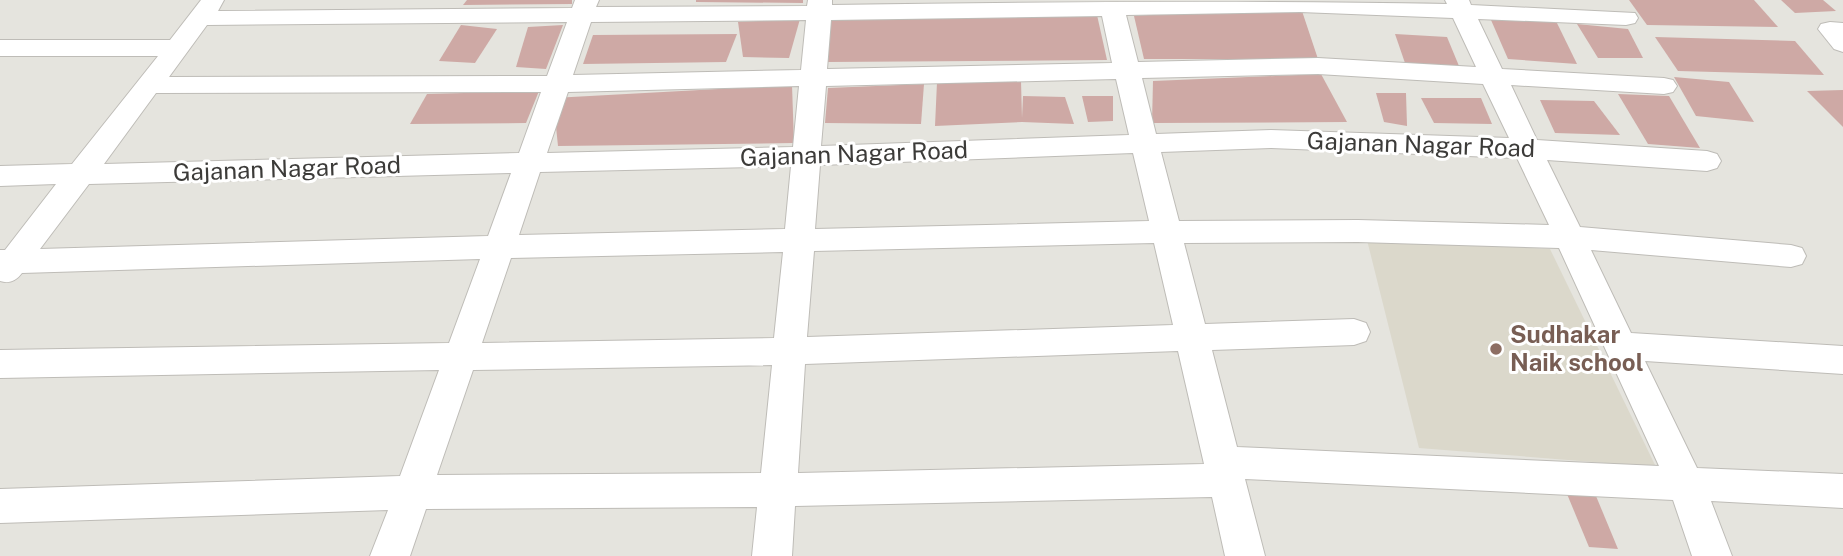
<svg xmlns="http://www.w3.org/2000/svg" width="1843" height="556" font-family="'Public Sans',sans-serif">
  <rect width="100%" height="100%" fill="#e5e4de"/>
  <!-- built -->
  <path fill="#dbd8cb" d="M1367 240 1550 249 1656 467 1419 448Z"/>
  <!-- building -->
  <g fill="#cea9a5">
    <path d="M467 0H572V4L463 5Z"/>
    <path d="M696 0H803V3L696 2Z"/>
    <path d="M1629 0H1754L1778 27 1647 25Z"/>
    <path d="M1781 0H1823L1836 11 1795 13Z"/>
    <path d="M1300 5 1318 59H1144L1134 16Z"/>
    <path d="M1097 15 1107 60 828 62 831 19Z"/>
    <path d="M800 19 789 58 743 57 738 22Z"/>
    <path d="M1491 20 1556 21 1577 64 1508 59Z"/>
    <path d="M1577 24 1628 29 1643 58H1598Z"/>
    <path d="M461 25 497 29 475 63 439 61Z"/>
    <path d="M563 25 546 69 516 67 528 27Z"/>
    <path d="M737 34 726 62 583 64 593 35Z"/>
    <path d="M1395 34 1447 37 1459 66 1405 63Z"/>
    <path d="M1655 37 1795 41 1824 75 1678 71Z"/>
    <path d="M1321 74 1347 122 1152 123 1153 81Z"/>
    <path d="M1674 77 1729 82 1754 122 1696 116Z"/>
    <path d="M1021 81 1022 118 1023 96 1065 97 1074 124 1022 122 935 126 937 82Z"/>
    <path d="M924 84 921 124 825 123 828 88Z"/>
    <path d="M792 85 794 143 558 146 553 98Z"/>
    <path d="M1843 90V127L1807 91Z"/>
    <path d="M539 91 526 123 410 124 427 94Z"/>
    <path d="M1376 93H1406L1407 126 1384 122Z"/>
    <path d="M1618 94 1669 96 1700 148 1648 144Z"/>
    <path d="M1082 96H1113V121L1088 122Z"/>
    <path d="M1421 98H1481L1492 124 1434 123Z"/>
    <path d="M1540 100 1594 101 1620 135 1555 133Z"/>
    <path d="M1567 494 1596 496 1618 549 1589 547Z"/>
  </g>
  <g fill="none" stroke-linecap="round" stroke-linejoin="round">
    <!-- street casing -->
    <g stroke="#bebcb7" stroke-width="2">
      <g id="street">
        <path d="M201 0H224L218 11 572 8 575 0H599L596 7 807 6 808 0H832V5C1038 2 1240 0 1447 4L1445 0H1469L1471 5 1635 13 1638 18 1635 23 1626 25 1478 19 1502 69 1664 78 1673 80 1677 86 1673 92 1664 94 1511 85 1537 140 1707 151 1717 154 1721 161 1717 168 1707 171 1547 160 1580 227 1791 245 1802 248 1806 256 1802 264 1791 267 1591 250 1631 333 1843 346V374L1645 361 1697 468 1843 474V508L1711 501 1732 556H1692L1673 500 1245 479 1265 556H1225L1212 497 795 506 792 556H752L757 507 426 509 410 556H370L388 510 0 523V489L400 476 439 370 0 378V350L449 343 480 259 22 273C16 281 9 284 0 281V250H5L56 184 0 186V166L72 164 158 56H0V40H170ZM1300 12 1453 18 1476 67 1318 58 1138 62 1126 15ZM1102 16 1112 63 827 69 831 20ZM806 20 801 70 573 75 591 22ZM567 22 547 76 169 77 207 25ZM1318 74 1483 84 1509 138 1271 130 1156 134 1142 78ZM1116 79 1129 135 821 146 826 86ZM799 86 793 147 547 153 568 92ZM541 92 519 153 104 164 156 93ZM1271 148 1517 158 1549 225 1358 220 1179 221 1161 152ZM1133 153 1149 221 815 229 820 165ZM791 166 785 229 519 235 540 172ZM511 173 488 236 40 249 89 184ZM1358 242 1559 248 1659 466 1237 447 1212 350 1354 345 1366 341 1370 332 1366 323 1354 319 1205 324 1184 243ZM1154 243 1173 325 807 337 814 251ZM783 252 774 338 482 343 511 258ZM1178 351 1204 464 798 473 805 364ZM772 365 761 473 437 475 473 370Z"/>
        <path d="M1830 22 1843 23V52L1834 49 1818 29 1821 24Z"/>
      </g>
    </g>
    <!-- street -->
    <use href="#street" fill="#fff" fill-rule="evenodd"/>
  </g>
  <!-- markers -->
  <circle fill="#8d6e63" stroke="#fff" stroke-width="2.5" cx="1496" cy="349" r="7"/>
  <g text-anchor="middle" stroke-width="6" stroke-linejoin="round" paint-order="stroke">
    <!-- street labels -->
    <g font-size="24" fill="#3c3b39" stroke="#fff">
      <text transform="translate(1421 145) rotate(2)" y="8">Gajanan Nagar Road</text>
      <text transform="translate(854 154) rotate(-2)" y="8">Gajanan Nagar Road</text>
      <text transform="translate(287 169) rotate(-2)" y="8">Gajanan Nagar Road</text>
    </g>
    <!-- education labels -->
    <g font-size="24" font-weight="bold" fill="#785e54" stroke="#fff" text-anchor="start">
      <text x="1510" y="343">Sudhakar<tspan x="1510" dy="28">Naik school</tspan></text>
    </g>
  </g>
</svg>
